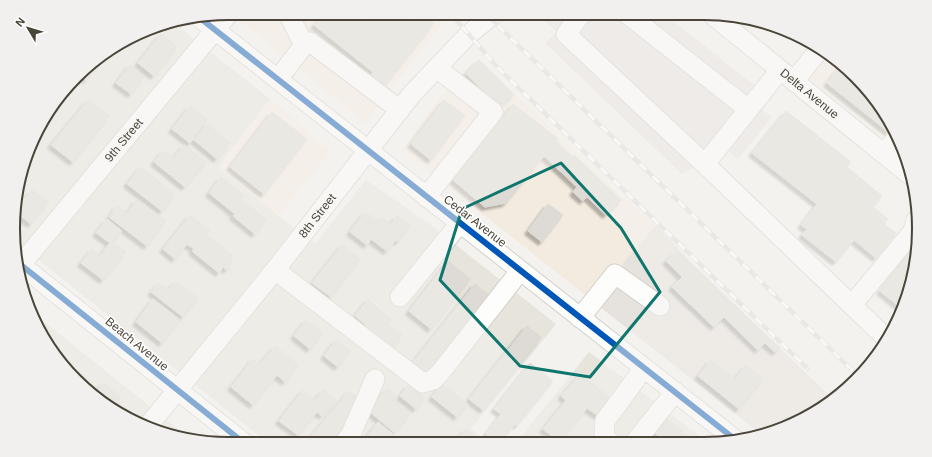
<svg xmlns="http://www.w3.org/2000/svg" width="932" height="457" font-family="Helvetica,sans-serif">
  <defs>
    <filter id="shadow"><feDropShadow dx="-3.5" dy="3.5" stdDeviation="1" flood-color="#0004"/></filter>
  </defs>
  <rect width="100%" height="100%" fill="#f4f2ee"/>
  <!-- residential -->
  <g fill="#e7e4dc">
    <path d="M173 22 270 99 218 168 315 244 366 180 427 222 556 324 471 429 489 443H268L15 241 17 186 49 109 97 58 159 25Z"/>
    <path d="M32 312 188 437 133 422 76 381 35 324Z"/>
    <path d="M589 352 651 399 707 442 516 443Z"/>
  </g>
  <!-- commercial -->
  <g fill="#f3ebdf">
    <path d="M236 13H435L443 22 365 123 234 16Z"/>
    <path d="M823 54 865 86 894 136 890 140 806 75Z"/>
    <path d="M479 58 623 198 656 225 625 261 595 303 402 150 439 98 463 72Z"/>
    <path d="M270 99 331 151 279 215 218 167Z"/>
  </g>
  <!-- industrial -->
  <path fill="#e6e2de" d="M656 225 694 265 834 400 786 428 761 434 595 303 625 261Z"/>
  <!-- parking -->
  <path fill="#e6e3df" d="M551 13H663L770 98 761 109 772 117 738 159 728 151 682 174 545 43 557 32 544 21Z"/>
  <!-- building -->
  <g fill="#dedbd6" stroke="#dcd9d4" filter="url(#shadow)">
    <path d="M331 13H350L406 59 383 88 369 77 373 72 314 25 324 14 328 17Z"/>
    <path d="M350 13H402L414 23 422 13 434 23 406 59Z"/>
    <path d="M161 34 177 47 154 76 138 63Z"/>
    <path d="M110 51 86 80 80 76 97 58Z"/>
    <path d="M479 60 514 95 500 108 466 73Z"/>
    <path d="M130 65 144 77 131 94 116 83Z"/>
    <path d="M840 67 865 86 892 133 891 134 827 83Z"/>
    <path d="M88 100 109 116 73 162 51 145Z"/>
    <path d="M444 100 465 115 431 160 411 144Z"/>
    <path d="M513 104 558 139 556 141 572 157 574 155 621 200 606 215 587 197 583 201 573 192 577 187 544 156 506 203 485 207 453 180Z"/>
    <path d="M190 106 207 120 190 143 172 129Z"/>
    <path d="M786 111 851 162 847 167 882 196 873 207 888 219 884 224 896 233 876 258 854 240 836 262 802 235 807 229 801 225 817 204 752 153Z"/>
    <path d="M272 112 307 139 264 194 230 167Z"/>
    <path d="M207 124 230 143 217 159 194 140Z"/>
    <path d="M184 145 206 162 185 187 154 162 163 151 173 158Z"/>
    <path d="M141 167 175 195 162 211 127 184Z"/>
    <path d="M221 177 244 196 241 200 266 219 255 234 233 216 235 214 209 193Z"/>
    <path d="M32 190 48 202 31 224 16 212V209Z"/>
    <path d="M137 200 166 221 147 246 109 217 117 206 127 213Z"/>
    <path d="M548 204 563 215 542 242 528 231Z"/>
    <path d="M365 212 379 222 382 217 391 224 397 216 410 226 398 242 396 240 387 251 371 239 367 245 350 232Z"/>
    <path d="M190 215 210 231 207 235 233 256 229 261 232 263 227 270 223 267 219 273 192 251 194 249 187 244 175 259 163 249Z"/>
    <path d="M107 219 122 231 113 242 126 252 103 280 81 263 92 249 100 256 110 243 96 233Z"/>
    <path d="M919 242 901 308 880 291Z"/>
    <path d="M342 245 360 259 331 297 312 283Z"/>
    <path d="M677 251 780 348 775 352 765 343 758 350 724 317 714 327 672 287 682 277 666 261Z"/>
    <path d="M448 261 470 279 431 329 409 311Z"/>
    <path d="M176 281 198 298 183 317 151 292 159 283 168 290Z"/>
    <path d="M475 284 489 295 437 367 434 364 427 373 413 362Z"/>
    <path d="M153 299 180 320 162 343 136 322Z"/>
    <path d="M368 299 391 320 388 324 402 335 389 353 364 327 366 325 355 316Z"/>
    <path d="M306 320 323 333 310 349 294 336Z"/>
    <path d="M527 326 541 337 483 410 469 399Z"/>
    <path d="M336 340 350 351 338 367 324 356Z"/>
    <path d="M275 346 298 365 285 382 277 375 253 405 231 387 253 359 260 364Z"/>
    <path d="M711 360 735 379 746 365 763 379 739 409 698 376Z"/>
    <path d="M530 363 553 381 517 426 515 424 500 443H497L486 434 501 414 494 409Z"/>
    <path d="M580 374 612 399 598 416 587 408 560 442 543 429 566 400 561 396Z"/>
    <path d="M103 383 121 397 113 408 95 394Z"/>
    <path d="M442 384 468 404 457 417 432 397Z"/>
    <path d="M408 385 425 398 416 409 400 396Z"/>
    <path d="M388 388 397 395 393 400 410 414 395 433 369 411Z"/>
    <path d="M303 390 315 400 323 390 336 400 322 416 317 412 298 435 279 421Z"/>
    <path d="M349 391 363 403 329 443H305Z"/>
    <path d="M667 419 692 439 689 442H656L660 437 652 431 657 425 661 428Z"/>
    <path d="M378 422 394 435 388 443H362Z"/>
    <path d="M466 429 483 443H454Z"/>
    <path d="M402 437 410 443H398Z"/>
  </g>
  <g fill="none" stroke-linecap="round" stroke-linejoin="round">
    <!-- minor casing -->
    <g stroke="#d2d0cb" stroke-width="21">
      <g id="minor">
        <path d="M288 13 304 45"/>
        <path d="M582 13 566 34 710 169 887 339"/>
        <path d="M626 13 748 109"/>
        <path id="s1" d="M710 13 910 175"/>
        <path d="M200 18 737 441"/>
        <path d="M278 79 304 45 310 42 400 110"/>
        <path d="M794 81 819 50"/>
        <path d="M884 154 896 139"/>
        <path d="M705 164 780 70"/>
        <path d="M426 197 493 112 437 68"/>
        <path d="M16 261 244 443"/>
        <path id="s2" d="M18 268 229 13"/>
        <path d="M275 270 423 383 433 380 440 373 520 271"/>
        <path d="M400 297 460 223"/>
        <path d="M852 305 913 231 916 220"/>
        <path d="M580 318 615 274 660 306"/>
        <path id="s3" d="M148 426 275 270 412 94 468 35 495 13"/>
        <path d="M635 442 675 392"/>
        <path d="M344 443 351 434 375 379"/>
        <path d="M610 443 604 436 605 421 644 368"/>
      </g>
    </g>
    <!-- minor -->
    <use href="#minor" stroke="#fdfdfc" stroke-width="19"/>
    <!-- rail casing -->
    <g stroke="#dbdbda" stroke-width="4.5">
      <g id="rail">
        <path d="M450 13 499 69 808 369"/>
        <path d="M485 13 859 377"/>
      </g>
    </g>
    <!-- rail -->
    <use href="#rail" stroke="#fff" stroke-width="3" stroke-dasharray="9" stroke-linecap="butt"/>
    <!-- cycleway casing -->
    <g stroke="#fff" stroke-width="8">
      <g id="cycleway">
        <path d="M200 18 737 441"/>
        <path d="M16 261 244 443"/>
      </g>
    </g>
    <!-- cycleway -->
    <use href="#cycleway" stroke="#0057b8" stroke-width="6"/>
  </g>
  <!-- marked area -->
  <path d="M0 0H932V457H0ZM561 163 621 228 660 292 590 377 520 366 440 280 462 209Z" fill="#f4f2ee" fill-opacity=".55" fill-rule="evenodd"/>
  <path fill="none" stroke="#0f766e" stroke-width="3" stroke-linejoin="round" d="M561 163 621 228 660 292 590 377 520 366 440 280 462 209Z"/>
  <g text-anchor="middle" stroke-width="3" stroke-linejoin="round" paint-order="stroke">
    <!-- street labels -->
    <g font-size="12" fill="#4b4439" stroke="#fff">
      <text dy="4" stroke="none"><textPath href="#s1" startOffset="128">Delta Avenue</textPath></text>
      <text dy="4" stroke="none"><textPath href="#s2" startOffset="166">9th Street</textPath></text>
      <text dy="4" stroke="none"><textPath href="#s3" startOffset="270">8th Street</textPath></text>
      <text transform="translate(475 221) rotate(38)" y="4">Cedar Avenue</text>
      <text transform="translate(137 344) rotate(39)" y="4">Beach Avenue</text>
    </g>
  </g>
  <!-- crop -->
  <path d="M0 0H932V457H0ZM228 20H704A208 208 0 0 1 912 228V229A208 208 0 0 1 704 437H228A208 208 0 0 1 20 229V228A208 208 0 0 1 228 20Z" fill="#f1f0ef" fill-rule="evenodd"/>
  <path fill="none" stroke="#4b4439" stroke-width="2" d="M228 20H704A208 208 0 0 1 912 228V229A208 208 0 0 1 704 437H228A208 208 0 0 1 20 229V228A208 208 0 0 1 228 20Z"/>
  <!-- north arrow -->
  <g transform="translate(28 28) rotate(308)" stroke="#ffffff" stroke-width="3" paint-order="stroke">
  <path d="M0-3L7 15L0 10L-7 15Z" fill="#4b4439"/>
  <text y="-6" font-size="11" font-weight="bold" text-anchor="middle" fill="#4b4439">N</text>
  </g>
</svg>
